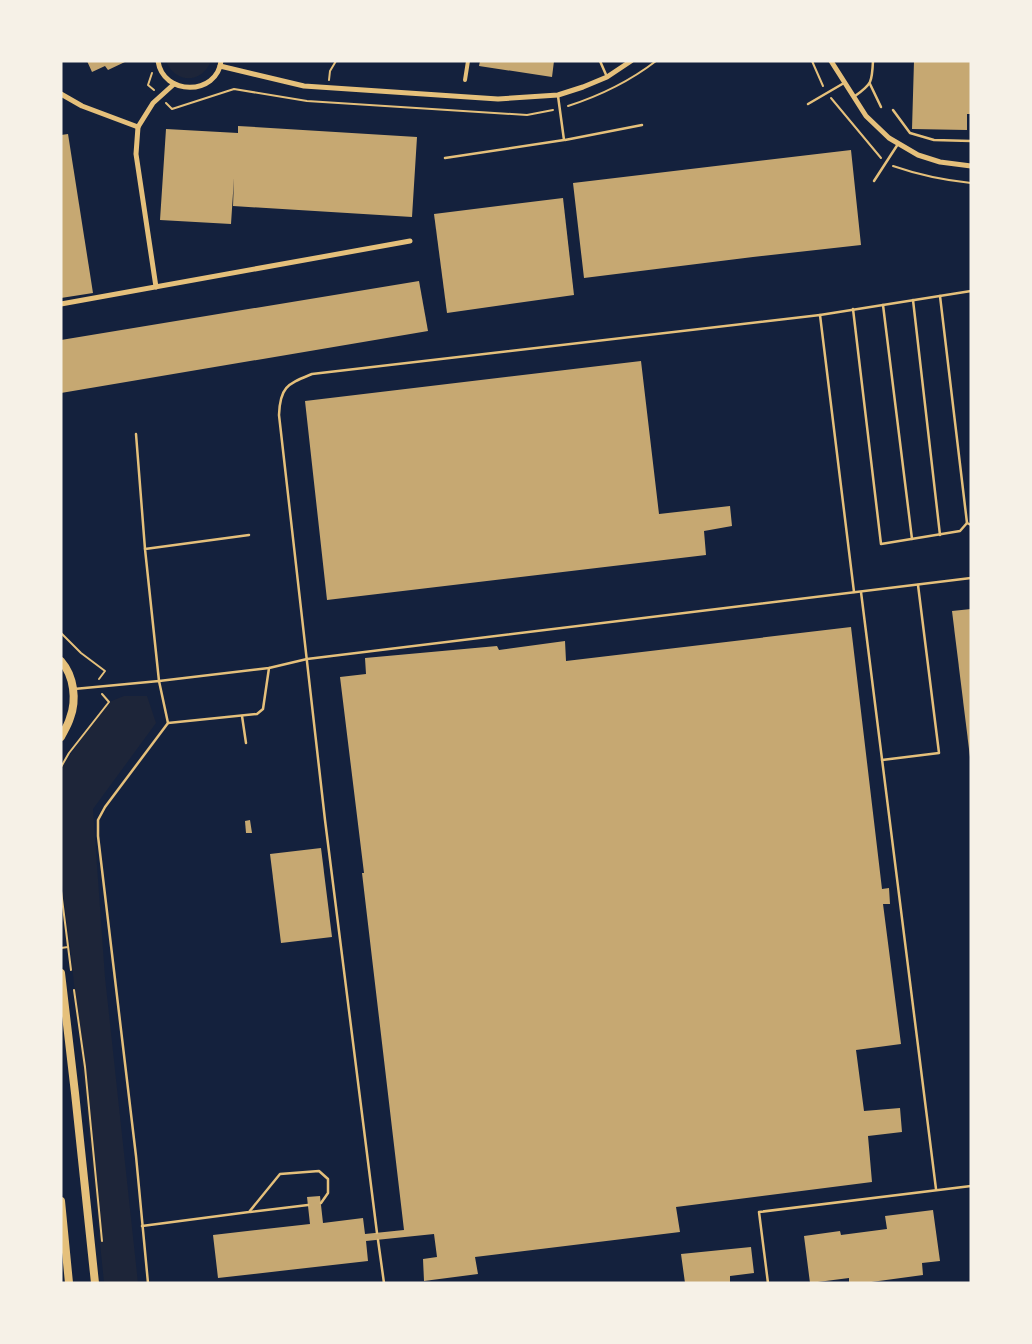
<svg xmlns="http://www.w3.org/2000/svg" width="1032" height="1344" font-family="Lora,serif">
  <rect width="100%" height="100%" fill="#14213d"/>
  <!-- green -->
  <g fill="#1d2539">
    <path d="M166 61H211C202 84 175 84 166 61Z"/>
    <path d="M124 696H147L156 723 93 809 105 977 138 1283H104L71 954 61 878V768L89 728 109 702Z"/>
  </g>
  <!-- building -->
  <g fill="#c6a872">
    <path d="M87 61H127L108 70 105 66 92 72Z"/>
    <path d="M480 61H554L552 77 479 66Z"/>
    <path d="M914 61H971V114H967V130L912 129Z"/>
    <path d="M238 126 417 137 412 217 233 206 234 178 231 224 160 220 166 129 238 133Z"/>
    <path d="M68 134 93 293 61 298V135Z"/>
    <path d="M851 150 861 245 753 257 584 278 573 183Z"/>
    <path d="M563 198 574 295 447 313 434 214Z"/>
    <path d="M419 281 428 331 61 393V340Z"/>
    <path d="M641 361 659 514 730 506 732 526 704 531 706 555 327 600 305 401Z"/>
    <path d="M971 609V757H970L952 611Z"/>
    <path d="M851 627 882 889 889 888 890 904H883L901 1044 856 1050 864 1111 900 1108 902 1132 868 1136 872 1182 676 1207 680 1232 475 1257 478 1274 424 1281 423 1259 437 1257 434 1234 366 1241 368 1261 218 1278 213 1235 310 1224 307 1197 320 1196 323 1223 363 1218 365 1234 404 1230 362 873H364L340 677 366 674 365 658 497 646 499 650 565 641 566 661Z"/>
    <path d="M250 820 252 833H246L245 821Z"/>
    <path d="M321 848 332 937 281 943 270 854Z"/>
    <path d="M933 1210 940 1261 922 1263 923 1275 864 1283H849V1278L810 1283 804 1236 840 1231 841 1235 887 1229 885 1216Z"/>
    <path d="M751 1247 754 1273 730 1276V1283H685L681 1254Z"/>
  </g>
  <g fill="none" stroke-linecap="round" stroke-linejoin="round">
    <!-- path -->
    <g stroke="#e5c07b" stroke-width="2">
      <path d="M812 61 823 86"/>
      <path d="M152 73 148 85 154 90"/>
      <path d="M329 80 330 71 336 61"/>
      <path d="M831 98 881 158"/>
      <path d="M166 103 172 109 234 89 307 101 527 115 553 110"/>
      <path d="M568 106C599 96 630 81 656 61"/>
      <path d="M893 166C919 175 942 180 971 183"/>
      <path d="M61 633 81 653 105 671 99 679"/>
      <path d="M61 767 69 753 109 702 102 694"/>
      <path d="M61 891 71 970"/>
      <path d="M61 948 68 947"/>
      <path d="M74 990 85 1067 102 1241"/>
    </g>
    <!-- service -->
    <g stroke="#e5c07b" stroke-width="2.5">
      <path d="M600 61 607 77"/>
      <path d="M870 84 881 107"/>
      <path d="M855 96C872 84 872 82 873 61"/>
      <path d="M808 104 844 83"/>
      <path d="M893 110 910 133 934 140 971 141"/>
      <path d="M565 140 642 125"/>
      <path d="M445 158 564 140 558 96"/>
      <path d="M874 181 898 144"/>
      <path d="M940 296 967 523"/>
      <path d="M913 300 940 535"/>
      <path d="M883 305 912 539"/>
      <path d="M853 309 881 544 960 531 967 523 971 525"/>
      <path d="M820 315 971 291"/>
      <path d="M136 434 145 549"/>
      <path d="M249 535 145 549 159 681 269 668 307 659 971 578"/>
      <path d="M861 592 936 1189"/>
      <path d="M74 689 159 681 168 723 105 807 98 820V836L136 1156 148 1283"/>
      <path d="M242 716 246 743"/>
      <path d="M168 723 257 714 263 709 269 668"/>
      <path d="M882 760 939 753 918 585"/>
      <path d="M250 1212 308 1205"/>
      <path d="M142 1226 249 1212 280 1174 319 1171 328 1179V1193L321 1203"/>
      <path d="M377 1233 325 820 279 415C280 386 288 384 312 374L820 315 854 592"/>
      <path d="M378 1240 384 1283"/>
      <path d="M768 1283 759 1212 971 1186"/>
    </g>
    <!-- pedestrian -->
    <path stroke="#e5c07b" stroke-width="4" d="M465 80 468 61"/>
    <!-- minor -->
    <g stroke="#e5c07b" stroke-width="5">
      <path d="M158 61C163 96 217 96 221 61"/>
      <path d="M831 61 866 116 889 138 918 155 940 162 971 166"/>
      <path d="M220 66 304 86 498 99 558 95 583 87 607 77 631 61"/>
      <path d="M61 94 82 106 138 127"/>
      <path d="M156 287 136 154 138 127 153 103 174 84"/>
      <path d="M61 304 410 241"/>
    </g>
    <!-- primary -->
    <g stroke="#e5c07b" stroke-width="8">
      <path d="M61 661C74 676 77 700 70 718 68 725 64 731 61 737"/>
      <path d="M61 973 75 1093 95 1283"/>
      <path d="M61 1201 69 1283"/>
    </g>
  </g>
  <!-- border -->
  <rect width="1032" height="1344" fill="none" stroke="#f6f1e7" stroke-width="125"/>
</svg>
